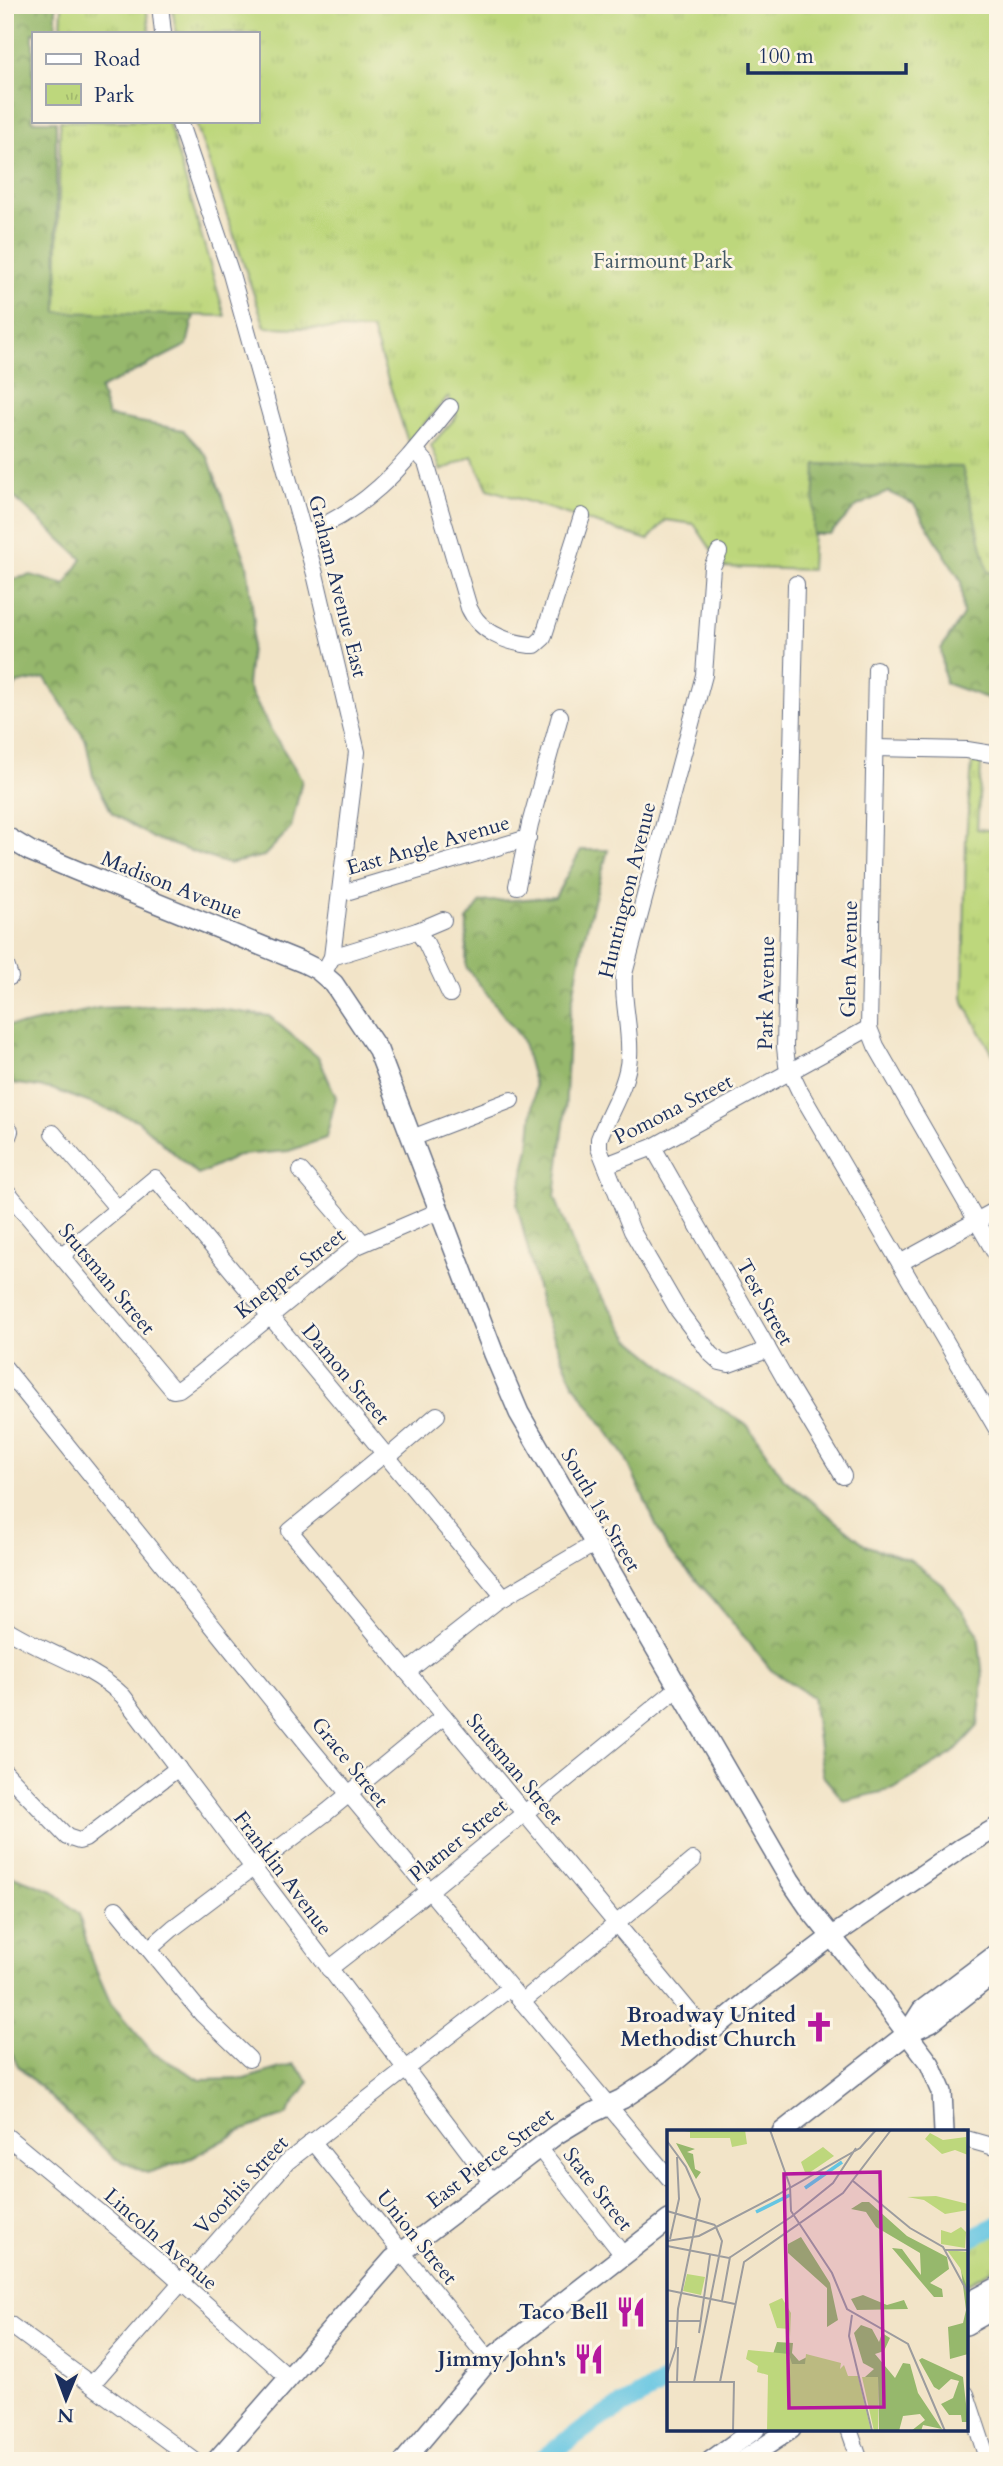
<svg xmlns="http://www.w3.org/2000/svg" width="1003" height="2466" font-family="Cardo,serif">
  <defs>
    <pattern id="forest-crowns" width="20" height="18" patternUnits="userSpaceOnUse" patternTransform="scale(1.75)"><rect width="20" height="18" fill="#96b86c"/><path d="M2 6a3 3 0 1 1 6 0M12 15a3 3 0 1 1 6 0" fill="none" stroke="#7a965c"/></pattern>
    <pattern id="park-tufts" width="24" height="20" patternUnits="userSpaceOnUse" patternTransform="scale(1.75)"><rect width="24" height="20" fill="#bdd77c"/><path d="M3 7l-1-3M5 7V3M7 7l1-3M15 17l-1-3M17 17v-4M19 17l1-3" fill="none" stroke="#a2b96e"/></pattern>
  </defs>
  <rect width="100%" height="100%" fill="#fcf5e5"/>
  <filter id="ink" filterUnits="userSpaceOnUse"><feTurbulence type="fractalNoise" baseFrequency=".0143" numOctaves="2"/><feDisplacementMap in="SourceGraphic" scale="14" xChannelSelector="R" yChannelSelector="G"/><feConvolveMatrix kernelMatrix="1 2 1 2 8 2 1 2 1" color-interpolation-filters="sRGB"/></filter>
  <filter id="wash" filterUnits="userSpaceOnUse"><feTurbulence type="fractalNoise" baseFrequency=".00686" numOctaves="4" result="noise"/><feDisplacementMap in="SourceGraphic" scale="28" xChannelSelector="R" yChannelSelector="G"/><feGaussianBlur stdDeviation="1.57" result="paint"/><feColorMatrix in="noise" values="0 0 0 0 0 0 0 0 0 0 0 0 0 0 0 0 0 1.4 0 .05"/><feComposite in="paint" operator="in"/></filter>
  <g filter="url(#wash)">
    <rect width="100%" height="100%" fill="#f2e4c8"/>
    <!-- forest -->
    <g fill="url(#forest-crowns)" stroke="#587465" stroke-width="2">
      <path d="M5 5H56V33H33V121H56L57 311 194 315 187 345 100 389 108 416 183 430 208 457 247 564 254 621 247 685 269 727 302 780 291 828 264 856 228 864 153 838 112 813 93 776 86 741 45 678 16 684 5 713V581L31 575 65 585 82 559 5 489Z"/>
      <path d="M808 446 972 456 998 541V702L945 683 941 649 963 615 961 581 914 504 888 492 857 506 830 534H796Z"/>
      <path d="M581 850H608L583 942 570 1014 565 1115 555 1197 579 1260 630 1339 694 1391 748 1426 784 1479 867 1546 909 1559 943 1585 978 1633 983 1678 978 1726 953 1753 894 1789 844 1801 823 1776 812 1697 771 1670 714 1600 667 1549 625 1456 573 1383 542 1308 517 1204 529 1148 535 1086 522 1039 466 967 467 920 481 902 555 897Z"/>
      <path d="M191 1005 269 1016 319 1058 336 1097 326 1138 289 1151 240 1155 198 1175 137 1120 52 1089 5 1082V1025H24L99 1008Z"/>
      <path d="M5 1873 53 1891 79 1914 91 1959 111 2004 153 2053 201 2080 244 2079 294 2064 309 2081 286 2115 241 2131 192 2158 147 2173 114 2158 19 2067 5 2043Z"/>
    </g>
    <!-- park -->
    <g fill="url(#park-tufts)" stroke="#6c836d" stroke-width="2">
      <path d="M62 5H146L150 33H61Z"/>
      <path d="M172 5H998V573L988 572 962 467 816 464 811 570 723 567 694 524 666 520 648 540 488 489 472 456 441 471 431 445 457 416 448 397 408 442 372 330 265 327 195 121H257V33H176Z"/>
      <path d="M60 121H168L225 316 57 312Z"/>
      <path d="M973 751 982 752 977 829 998 831V1063L965 1005 963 997 966 838Z"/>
      <path d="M998 2225V2267L966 2284V2237Z"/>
    </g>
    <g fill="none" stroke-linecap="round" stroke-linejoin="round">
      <!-- river -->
      <g stroke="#64c5e2" stroke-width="19">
        <path d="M966 2240 998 2225"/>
        <path d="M539 2461 597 2420 669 2380"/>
      </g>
    </g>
  </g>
  <g filter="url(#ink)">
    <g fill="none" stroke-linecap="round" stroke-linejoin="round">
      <!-- minor casing -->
      <g stroke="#666e83" stroke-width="18">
        <g id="minor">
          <path d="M160 5 163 33"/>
          <path d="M179 121 231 274 315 574 357 752 332 957 323 974"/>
          <path d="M415 450 426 462 469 608C480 632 506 642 530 645H535L543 638 582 516"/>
          <path d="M304 534C374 506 404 463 450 407"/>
          <path d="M719 552 712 567 704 675 624 974C622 1002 631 1029 629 1057 627 1087 609 1111 599 1139V1148L632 1231 678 1310 711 1354 720 1362 729 1364 759 1353 767 1347"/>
          <path d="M796 584 785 1047 787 1065 799 1090 998 1431"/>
          <path d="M876 669 869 1028 876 1046 998 1258"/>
          <path d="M875 748 967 750 998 755"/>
          <path d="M517 886 530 824 560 716"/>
          <path d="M341 892 349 891 528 838"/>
          <path d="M417 931 426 943 450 994"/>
          <path d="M332 957 417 931 443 920"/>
          <path d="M5 962 10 977"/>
          <path d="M5 1126 10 1131 5 1145"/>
          <path d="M53 1133 118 1209"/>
          <path d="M412 1138 511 1100"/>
          <path d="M653 1147 786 1381 843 1476"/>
          <path d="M606 1165 653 1147 869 1028"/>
          <path d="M301 1171 362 1242"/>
          <path d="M5 1189 173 1390 179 1389 198 1375 355 1247 439 1211"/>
          <path d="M61 1256 155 1178 504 1597"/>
          <path d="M900 1263 998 1209"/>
          <path d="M5 1368 313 1751 669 2178"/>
          <path d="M437 1415 394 1452 379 1458 290 1531 708 2034"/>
          <path d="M5 1628C43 1653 90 1664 123 1696L493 2184"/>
          <path d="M407 1672 497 1601 594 1544"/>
          <path d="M5 1772 67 1837 79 1841 85 1839 178 1768"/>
          <path d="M116 1909 202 2014 249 2059"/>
          <path d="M149 1949 173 1928 327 1812 444 1716"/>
          <path d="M329 1969 429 1891 678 1688"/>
          <path d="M522 2002 693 1860"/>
          <path d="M5 2135 154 2258 288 2377"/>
          <path d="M966 2139 998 2148"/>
          <path d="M312 2141 489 2360"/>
          <path d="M540 2149 623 2255"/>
          <path d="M5 2321 195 2461"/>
          <path d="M92 2384 287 2162 510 1988"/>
          <path d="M966 2394 988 2461"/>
          <path d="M849 2429 860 2461"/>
        </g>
      </g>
      <!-- major casing -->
      <g stroke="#666e83" stroke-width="22">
        <g id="major">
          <path d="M5 836 30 851 75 870 304 963 318 970 334 984 378 1050 494 1354 519 1413 790 1880 811 1911 869 1983 930 2064 942 2092 944 2132"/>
          <path d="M908 2032 922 2010 998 1953"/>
          <path d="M782 2132 908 2033 931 2022 998 1970"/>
          <path d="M966 2304 998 2287"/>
          <path d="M966 2325 998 2307"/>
          <path d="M216 2461 393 2259 557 2134 590 2114 622 2099 661 2073 756 1994 831 1937 960 1849 998 1827"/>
          <path d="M404 2461 489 2360 669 2220"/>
          <path d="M711 2461 755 2429"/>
          <path d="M743 2461 791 2429"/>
        </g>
      </g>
      <!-- minor -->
      <use href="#minor" stroke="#fff" stroke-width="16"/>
      <!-- major -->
      <use href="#major" stroke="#fff" stroke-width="19"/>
    </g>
  </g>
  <!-- icons -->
  <defs>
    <g id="church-bare" transform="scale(2.415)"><path d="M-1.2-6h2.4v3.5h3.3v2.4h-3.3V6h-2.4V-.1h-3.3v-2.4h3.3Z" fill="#b5179e" stroke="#fcf5e5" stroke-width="2.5" paint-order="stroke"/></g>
    <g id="restaurant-bare" transform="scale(2.415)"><path d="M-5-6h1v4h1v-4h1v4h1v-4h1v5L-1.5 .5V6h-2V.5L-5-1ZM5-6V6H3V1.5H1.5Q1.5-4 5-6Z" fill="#b5179e" stroke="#fcf5e5" stroke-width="2.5" paint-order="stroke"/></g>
  </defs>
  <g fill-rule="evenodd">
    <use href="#church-bare" x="819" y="2027"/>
    <use href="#restaurant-bare" x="631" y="2312"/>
    <use href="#restaurant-bare" x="589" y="2359"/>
  </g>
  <g text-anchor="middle" stroke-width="5" stroke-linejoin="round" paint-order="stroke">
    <!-- park labels -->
    <g font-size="21" fill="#445966" stroke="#fcf5e5">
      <text x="663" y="268">Fairmount Park</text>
    </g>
    <!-- street labels -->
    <g font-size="21" fill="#1b2f5e" stroke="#fcf5e5">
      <text transform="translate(338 586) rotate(76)" y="7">Graham Avenue East</text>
      <text transform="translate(428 845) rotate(-16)" y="7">East Angle Avenue</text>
      <text transform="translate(172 885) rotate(22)" y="7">Madison Avenue</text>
      <text transform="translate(627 890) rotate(-76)" y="7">Huntington Avenue</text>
      <text transform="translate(849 959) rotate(-89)" y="7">Glen Avenue</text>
      <text transform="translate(766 993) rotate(-89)" y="7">Park Avenue</text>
      <text transform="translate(673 1109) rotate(-27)" y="7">Pomona Street</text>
      <text transform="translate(290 1273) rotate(-38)" y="7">Knepper Street</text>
      <text transform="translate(107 1279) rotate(50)" y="7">Stutsman Street</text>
      <text transform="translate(765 1302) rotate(61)" y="7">Test Street</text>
      <text transform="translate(346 1374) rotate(50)" y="7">Damon Street</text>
      <text transform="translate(601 1510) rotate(60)" y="7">South 1st Street</text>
      <text transform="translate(350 1762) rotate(51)" y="7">Grace Street</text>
      <text transform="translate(515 1769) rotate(50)" y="7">Stutsman Street</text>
      <text transform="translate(458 1840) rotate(-39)" y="7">Platner Street</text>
      <text transform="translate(283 1873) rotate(53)" y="7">Franklin Avenue</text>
      <text transform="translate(490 2158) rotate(-37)" y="7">East Pierce Street</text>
      <text transform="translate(241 2185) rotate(-47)" y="7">Voorhis Street</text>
      <text transform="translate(598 2189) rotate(52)" y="7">State Street</text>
      <text transform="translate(417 2237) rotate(51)" y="7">Union Street</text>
      <text transform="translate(161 2239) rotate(41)" y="7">Lincoln Avenue</text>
    </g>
    <!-- poi labels -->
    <g font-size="21" font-weight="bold" fill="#1b2f5e" stroke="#fcf5e5" text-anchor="end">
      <text x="796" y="2022">Broadway United<tspan x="796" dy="24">Methodist Church</tspan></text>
      <text x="608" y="2319">Taco Bell</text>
      <text x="566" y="2366">Jimmy John's</text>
    </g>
  </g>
  <!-- overview -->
  <g transform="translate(667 2130)">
    <rect width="301" height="301" fill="#f2e4c8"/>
    <path d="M156 17 167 26 139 45 134 32Z" fill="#bdd77c"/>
    <path d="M9 13 28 19 20 22 26 24 28 39 34 42 29 49ZM195 72H202L240 106 280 127 282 139 263 153 275 159 276 167H267L225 118 235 119 254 145 253 123 209 97 199 82 184 79ZM134 107 163 153 171 190 160 197V158L121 123V114ZM301 121V224L283 229 281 197 296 193 299 180 294 139ZM196 165 220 175 237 170 241 179 190 180 184 169ZM194 195 205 199 212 212 215 203 223 208 217 221 208 224 228 248 236 233 243 234 251 263 275 299 256 295 254 301H244L258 290 253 284 236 286 232 301H212L211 247H198L207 239 196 233 187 203ZM110 212 126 213 125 223 132 231 140 227 139 236 124 235 106 224ZM255 228 296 247 301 292H295L294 285H282L274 274 286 268 292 251 284 249 272 260 267 257 252 230Z" fill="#96b86c"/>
    <path d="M78 0 80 14 65 17 63 8H23V2L17 1ZM263 3 276 10 299 7 301 25 288 20 275 24 258 9Z" fill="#bdd77c"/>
    <path d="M269 66 301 74V80L278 84 257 70 240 67ZM294 97 299 102 298 118 274 114V100L284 103ZM280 120 301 122V160L293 138ZM20 144 38 147 34 165 16 161ZM115 168 124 183 123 207 122 199 110 198 102 174ZM81 220 122 224 125 234H138L139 224 174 233 173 239 177 235 181 246H191L204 301H100L101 245 90 242 91 236 79 229ZM195 247H211V301H207Z" fill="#bdd77c"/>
    <path fill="none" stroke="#64c5e2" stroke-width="3.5" d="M138 58 175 32M89 82 123 65"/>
    <path fill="none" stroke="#9c9c9e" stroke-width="2" d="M103 0 123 56M0 11 19 37 33 69 26 106M186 51 243 98 276 117 301 163M123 56 124 81 165 143 180 179 241 214 278 301M0 81 48 95M124 87 166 53 189 18M3 109 12 69 10 27M0 111 32 106 103 69 193 18 209 0M0 116 62 128 127 85M278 120H301M0 160 68 174M55 171 63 127M185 185 182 206 205 301M0 191H34M32 203 43 125M0 244 9 217 11 179 26 106M0 252H67L66 301M10 252 11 217M27 252 55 111 48 95M53 252 77 132 176 63 224 0"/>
    <path fill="#b5179e" fill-opacity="0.15" stroke="#b5179e" stroke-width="3.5" d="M213 42 217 277 122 278 117 44Z"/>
    <rect width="301" height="301" fill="none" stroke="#1b2f5e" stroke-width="3.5"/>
  </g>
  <!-- margin -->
  <rect width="1003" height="2466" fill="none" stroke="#fcf5e5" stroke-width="28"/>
  <!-- legend -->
  <rect x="32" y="32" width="228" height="91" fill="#fcf5e5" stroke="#a2a6af" stroke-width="2"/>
  <rect x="46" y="54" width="35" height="10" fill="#ffffff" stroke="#a2a6af" stroke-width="2"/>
  <text x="94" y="66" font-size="21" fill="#1b2f5e">Road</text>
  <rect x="46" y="84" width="35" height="21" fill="url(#park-tufts)" stroke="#a2a6af" stroke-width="2"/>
  <text x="94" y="102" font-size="21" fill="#1b2f5e">Park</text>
  <!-- north arrow -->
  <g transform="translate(66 2399) rotate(181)" stroke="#fcf5e5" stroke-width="5" paint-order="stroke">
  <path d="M0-5L12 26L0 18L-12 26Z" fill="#1b2f5e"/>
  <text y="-10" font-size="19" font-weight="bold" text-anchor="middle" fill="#1b2f5e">N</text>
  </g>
  <!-- scale -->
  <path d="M748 63v10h158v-10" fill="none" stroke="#1b2f5e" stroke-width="3.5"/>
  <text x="758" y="63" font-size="21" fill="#1b2f5e" stroke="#fcf5e5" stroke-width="5" paint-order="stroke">100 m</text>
</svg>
